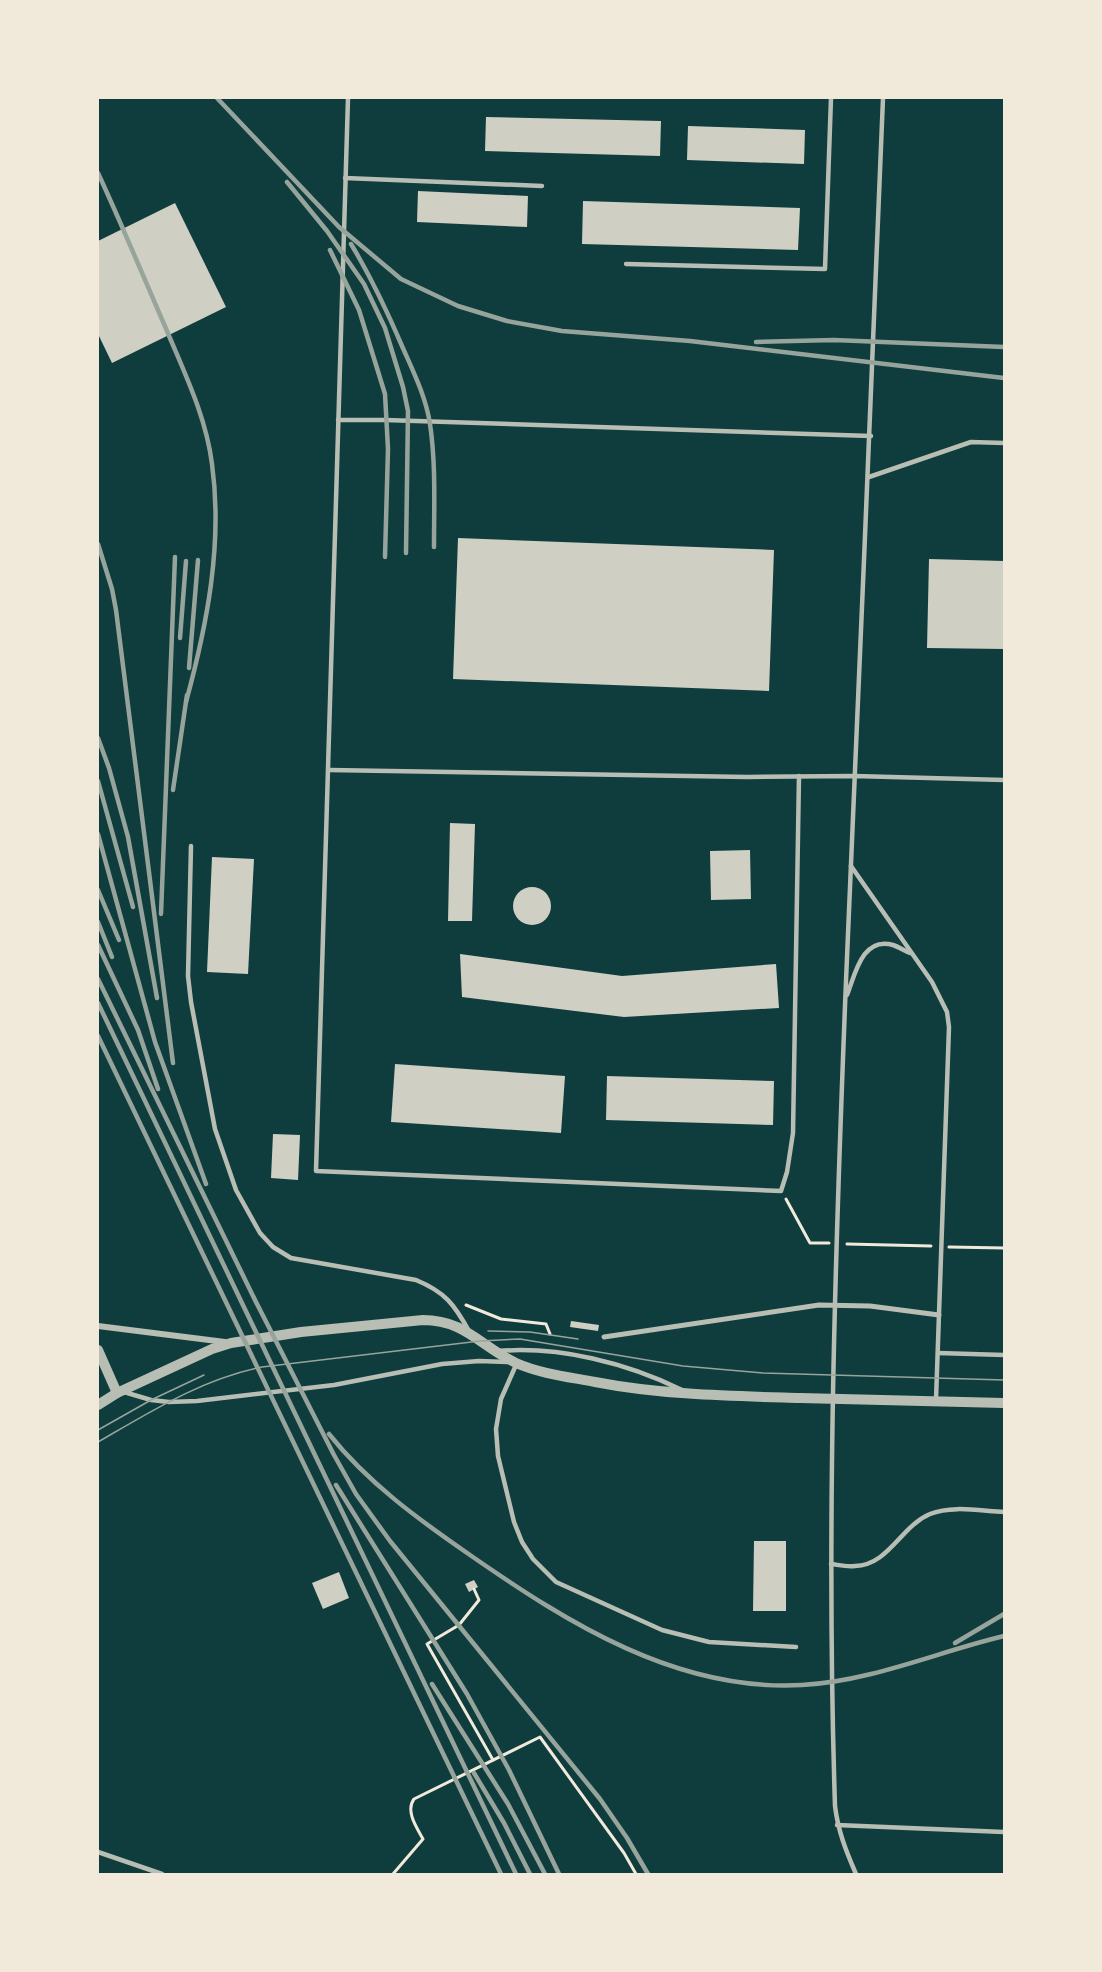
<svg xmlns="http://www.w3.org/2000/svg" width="1102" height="1972" font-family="Lato,sans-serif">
  <rect width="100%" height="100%" fill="#0f3d3e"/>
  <!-- building -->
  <g fill="#cfcfc3">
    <path d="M486 117 661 121 660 156 485 151Z"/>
    <path d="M688 126 805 130 804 164 687 160Z"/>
    <path d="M418 191 528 196 527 227 417 222Z"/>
    <path d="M583 201 800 208 798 250 582 244Z"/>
    <path d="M175 203 226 307 112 363 98 334V241Z"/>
    <path d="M458 538 774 550 769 691 453 679Z"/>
    <path d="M929 559 1004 561V649L927 648Z"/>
    <path d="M450 823 475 824 472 921H448Z"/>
    <path d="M750 850 751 899 711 900 710 851Z"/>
    <path d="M212 857 254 859 248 974 207 972Z"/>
    <circle cx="532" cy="906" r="19"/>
    <path d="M460 954 622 976 776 964 779 1008 624 1017 462 997Z"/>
    <path d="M395 1064 565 1076 561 1133 391 1122Z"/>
    <path d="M607 1076 774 1081 773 1125 606 1120Z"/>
    <path d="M273 1134 300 1135 298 1180 271 1178Z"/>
    <path d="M571 1321 599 1325 598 1331 570 1327Z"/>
    <path d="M754 1541H786V1611H753Z"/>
    <path d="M339 1572 349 1598 323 1609 312 1583Z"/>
    <path d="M474 1580 478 1587 469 1592 465 1584Z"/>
  </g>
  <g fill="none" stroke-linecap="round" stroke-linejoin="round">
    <!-- path -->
    <g stroke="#f1e9da" stroke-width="3">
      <path d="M786 1199 810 1243H829"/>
      <path d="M847 1244 931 1246"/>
      <path d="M949 1247 1004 1248"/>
      <path d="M466 1305 501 1319 546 1324 550 1334"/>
      <path d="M474 1589 479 1600 459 1625 427 1644 493 1760"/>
      <path d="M393 1874 423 1839C417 1828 405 1811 414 1799L540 1737 624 1853 636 1874"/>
    </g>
    <!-- service -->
    <g stroke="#b8beb3" stroke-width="4.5">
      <path d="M348 98 316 1171 781 1191 787 1172 793 1133 799 776"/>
      <path d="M345 178 542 186"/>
      <path d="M626 264 825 269 831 98"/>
      <path d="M338 420H385L871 436"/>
      <path d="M869 477 971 442 1004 443"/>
      <path d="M329 770 747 777 854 776 1004 780"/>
      <path d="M191 846 188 976 191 1002 215 1129 236 1190 260 1233 273 1247 291 1258 416 1280C445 1292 454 1304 469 1331"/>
      <path d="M851 866 932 982 947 1012 949 1027 936 1400"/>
      <path d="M847 995C855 975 862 936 893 945 899 947 905 951 910 953"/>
      <path d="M498 1351C560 1346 627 1363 682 1390"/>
      <path d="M938 1353 1004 1355"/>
      <path d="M516 1365 501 1399 496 1429 498 1456 514 1522 522 1542 533 1559 556 1582 662 1630 709 1642 796 1647"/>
      <path d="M124 1392 151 1400 169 1402 197 1401 334 1385 442 1364 479 1361 507 1362"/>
      <path d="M831 1564C839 1565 847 1567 855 1566 889 1565 901 1526 930 1514 952 1505 981 1511 1004 1512"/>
      <path d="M837 1825 1004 1832"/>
      <path d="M98 1852 162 1874"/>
      <path d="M856 1874C846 1851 838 1831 835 1806 826 1531 835 1256 846 981 858 687 872 392 883 98"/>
    </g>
    <!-- pedestrian -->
    <path stroke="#b8beb3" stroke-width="5" d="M604 1337 819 1305 870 1306 939 1315"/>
    <!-- minor -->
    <path stroke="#b8beb3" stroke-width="6" d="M98 1326 225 1342"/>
    <!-- tertiary -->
    <g stroke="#b8beb3" stroke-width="10">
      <path d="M98 1350 117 1393"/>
      <path d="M98 1405 117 1393 212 1349 231 1343 301 1332 423 1320C465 1320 480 1346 516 1363 541 1374 569 1377 595 1382 662 1395 732 1396 800 1398 868 1400 936 1401 1004 1403"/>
    </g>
    <!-- tram -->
    <g stroke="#97a49c" stroke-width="1.5">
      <path d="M488 1331 530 1332 578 1339"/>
      <path d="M98 1430 151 1400 204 1375"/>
      <path d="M98 1442C150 1412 202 1379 262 1367L480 1341 520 1339 683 1366 763 1373 1004 1380"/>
    </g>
    <!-- rail -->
    <g stroke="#97a49c" stroke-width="4.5">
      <path d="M217 98 339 227 401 279 458 306 507 321 562 331 690 341 1004 378"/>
      <path d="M98 173C122 225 144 278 167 331 185 374 206 417 212 464 223 544 207 625 186 702"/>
      <path d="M287 182 327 231 364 284 385 328 403 387 408 411 406 553"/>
      <path d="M351 244C371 277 387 311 402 346 413 371 426 397 430 424 436 464 434 507 434 547"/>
      <path d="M330 250 359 310 385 394 388 449 385 557"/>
      <path d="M756 342 834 340 1004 347"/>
      <path d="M98 544 112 589 116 610 173 1063"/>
      <path d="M180 638 186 561"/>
      <path d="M189 668 198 560"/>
      <path d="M98 738 109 768 128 837 157 998"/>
      <path d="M98 781 133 907"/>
      <path d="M173 790 187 695"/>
      <path d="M98 834 155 1042 206 1184"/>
      <path d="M98 890 119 940"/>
      <path d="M161 914 175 557"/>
      <path d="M98 922 112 957"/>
      <path d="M98 945 138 1030 158 1089"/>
      <path d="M98 979 256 1302 334 1455 356 1494 390 1541 600 1799 627 1838 648 1874"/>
      <path d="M98 1003 516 1874"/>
      <path d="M98 1036 501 1874"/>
      <path d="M329 1434C368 1483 418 1519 470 1555 568 1623 677 1692 802 1685 872 1681 937 1652 1004 1636"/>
      <path d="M336 1485 467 1694 509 1770 559 1874"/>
      <path d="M955 1643 1004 1614"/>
      <path d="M432 1684 508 1804 545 1874"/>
      <path d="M474 1773 504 1823 530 1874"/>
    </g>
  </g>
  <!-- border -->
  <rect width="1102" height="1972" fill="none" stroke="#f1e9da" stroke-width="198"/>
</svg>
